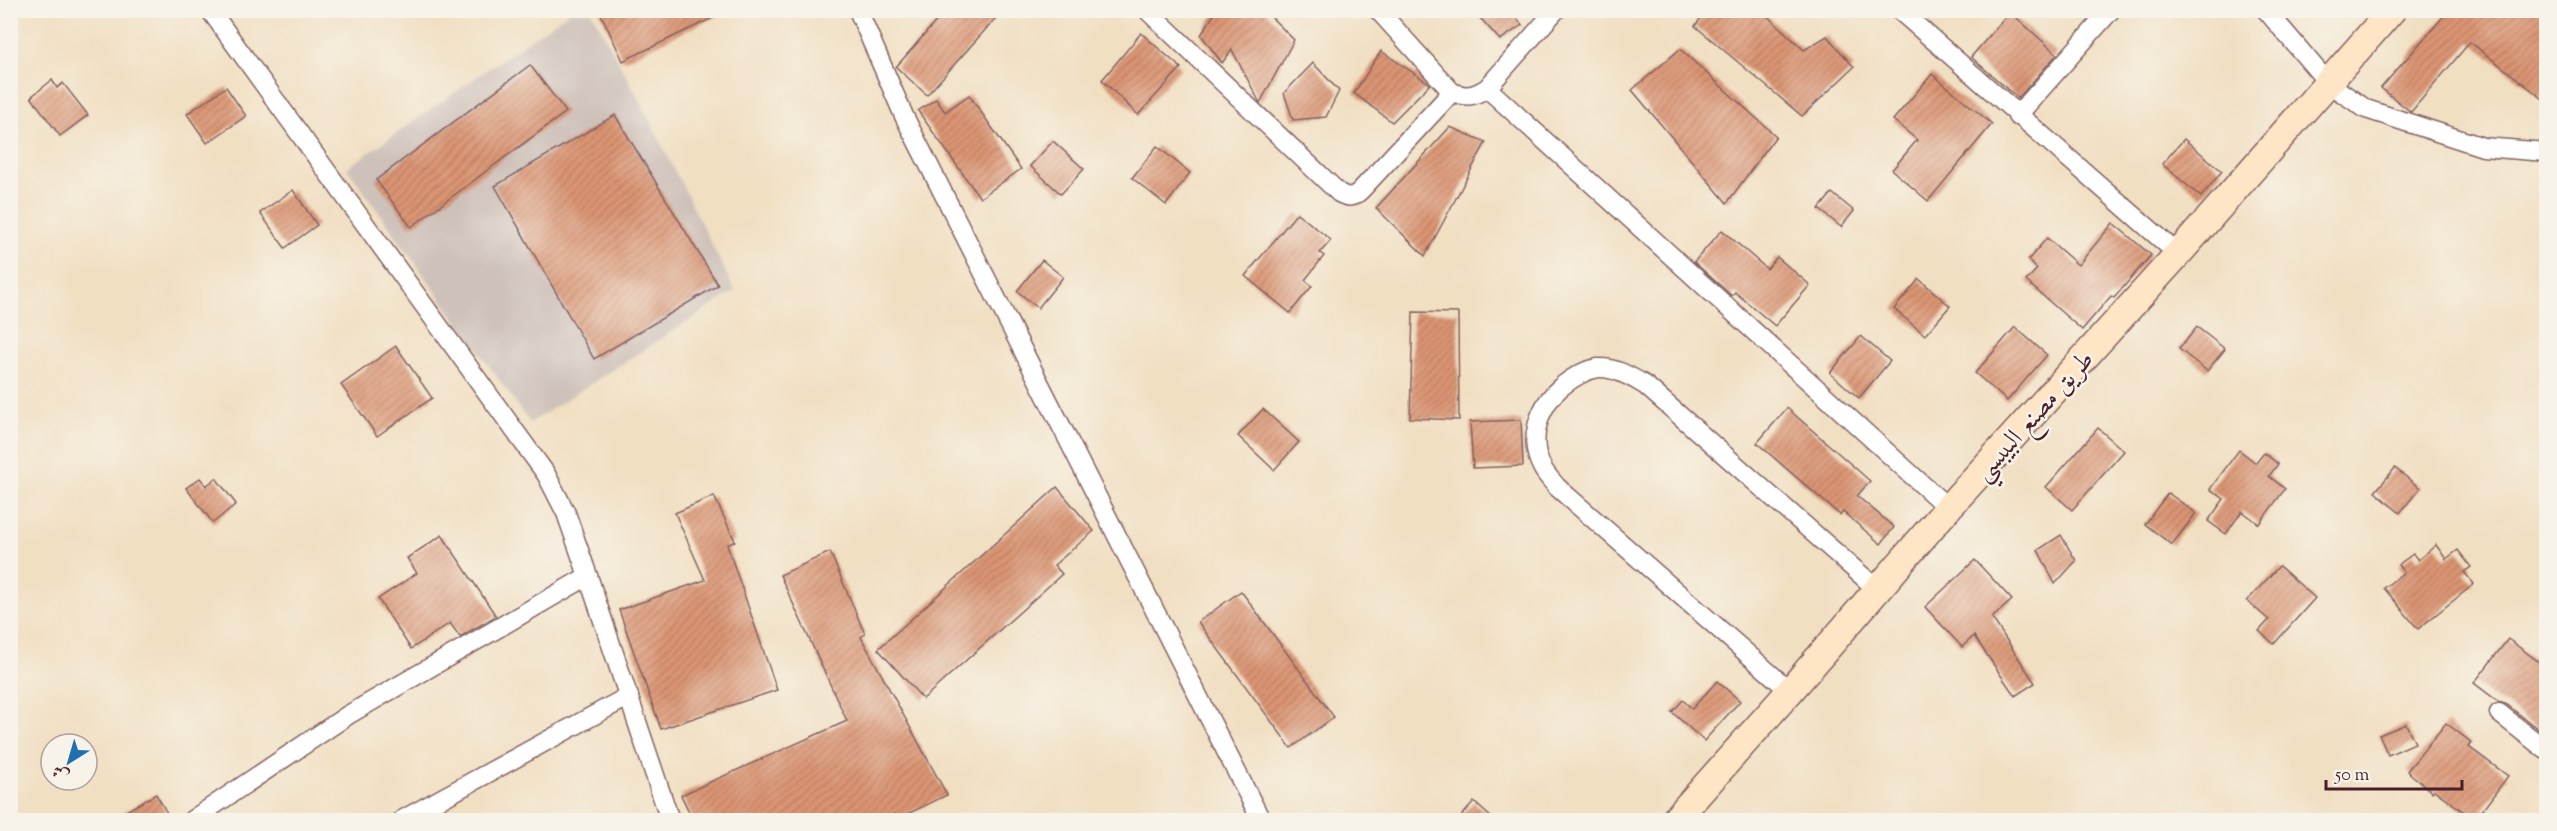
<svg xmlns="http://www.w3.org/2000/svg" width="2557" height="831" font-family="'Sorts Mill Goudy',Amiri,serif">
  <defs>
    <pattern id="building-hatch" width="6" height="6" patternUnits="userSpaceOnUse" patternTransform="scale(1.5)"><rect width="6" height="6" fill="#db9573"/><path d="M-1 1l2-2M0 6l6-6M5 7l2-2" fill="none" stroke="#b4795f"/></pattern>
  </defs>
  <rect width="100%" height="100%" fill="#f7f3e8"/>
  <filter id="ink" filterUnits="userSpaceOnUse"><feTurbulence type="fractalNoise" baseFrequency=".0167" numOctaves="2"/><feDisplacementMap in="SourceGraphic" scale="12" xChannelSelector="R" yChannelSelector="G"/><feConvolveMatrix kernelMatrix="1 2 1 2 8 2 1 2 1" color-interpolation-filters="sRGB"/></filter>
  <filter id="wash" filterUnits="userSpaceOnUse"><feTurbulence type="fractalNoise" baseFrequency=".008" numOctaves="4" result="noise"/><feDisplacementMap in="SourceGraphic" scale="24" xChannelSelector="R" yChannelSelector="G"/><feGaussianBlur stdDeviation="1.35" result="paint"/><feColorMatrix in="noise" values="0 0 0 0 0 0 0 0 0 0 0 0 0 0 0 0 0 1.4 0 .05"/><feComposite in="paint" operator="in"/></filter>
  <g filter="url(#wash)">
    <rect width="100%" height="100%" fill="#f1dfc2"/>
    <!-- industrial -->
    <path fill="#cec1ba" d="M571 11H591L640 101 735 291 530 423 347 168Z"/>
    <g id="blocks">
      <!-- building -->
      <g fill="url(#building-hatch)">
        <path d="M599 10H729L623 61Z"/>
        <path d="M946 10H1003L927 95 896 67Z"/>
        <path d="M1217 10H1264L1294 40 1260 103 1232 50 1222 63 1201 35Z"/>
        <path d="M1473 10H1510L1522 25 1500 40Z"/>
        <path d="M1707 10H1761L1804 50 1827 36 1854 67 1802 116 1695 26Z"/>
        <path d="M2449 10H2547V102L2470 42 2411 112 2381 88Z"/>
        <path d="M2010 12 2057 54 2018 98 1971 57Z"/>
        <path d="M1141 33 1181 68 1138 115 1102 80Z"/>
        <path d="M1680 49 1776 136 1727 203 1632 90Z"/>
        <path d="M1381 51 1430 84 1392 122 1354 93Z"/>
        <path d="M1313 63 1339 91 1326 117 1293 120 1284 93Z"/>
        <path d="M530 65 566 112 411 227 376 180Z"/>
        <path d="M1932 74 1992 124 1928 201 1892 170 1917 140 1893 120Z"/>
        <path d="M52 80 57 88 63 83 88 115 60 136 31 97Z"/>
        <path d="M226 87 246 116 207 143 187 114Z"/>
        <path d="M969 95 1021 169 980 198 918 111 936 99 945 112Z"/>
        <path d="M615 115 718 285 594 359 495 186Z"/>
        <path d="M1450 127 1486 142 1425 256 1376 208Z"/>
        <path d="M2184 139 2222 171 2201 197 2162 164Z"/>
        <path d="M1053 141 1084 169 1061 194 1030 166Z"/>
        <path d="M1157 146 1190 173 1166 205 1132 178Z"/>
        <path d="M293 190 317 225 285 248 260 213Z"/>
        <path d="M1832 193 1854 211 1841 227 1819 209Z"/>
        <path d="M1297 213 1331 240 1320 253 1324 256 1305 280 1312 286 1290 313 1245 276Z"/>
        <path d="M2113 223 2151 255 2114 298 2111 296 2082 330 2026 281 2037 269 2028 260 2047 238 2078 265Z"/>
        <path d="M1722 230 1767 269 1777 257 1810 285 1775 326 1735 292 1732 296 1694 262Z"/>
        <path d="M1042 260 1063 277 1038 308 1017 291Z"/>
        <path d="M1919 279 1950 306 1925 335 1894 309Z"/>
        <path d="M1413 312 1458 313 1459 420 1410 418Z"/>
        <path d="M2015 327 2047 355 2007 401 1975 373Z"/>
        <path d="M2197 327 2225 349 2207 371 2179 349Z"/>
        <path d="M1861 336 1890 361 1859 398 1830 373Z"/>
        <path d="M396 346 432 398 377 436 341 385Z"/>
        <path d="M1787 408 1870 481 1857 496 1894 527 1881 544 1843 512 1840 515 1757 443Z"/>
        <path d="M1263 409 1299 442 1274 470 1238 436Z"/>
        <path d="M1521 420 1523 466 1473 468 1470 422Z"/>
        <path d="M2098 428 2124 451 2072 510 2046 487Z"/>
        <path d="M2239 450 2256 463 2264 453 2278 464 2269 476 2285 489 2259 524 2242 511 2226 534 2208 521 2224 499 2210 489Z"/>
        <path d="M2395 468 2420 488 2400 513 2375 492Z"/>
        <path d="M200 478 206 486 216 478 236 504 213 523 186 488Z"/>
        <path d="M1057 487 1094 531 1054 565 1062 574 923 699 878 649Z"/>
        <path d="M2168 493 2196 513 2172 545 2145 524Z"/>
        <path d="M714 496 735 541 727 545 777 690 661 729 619 610 705 580 675 513Z"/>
        <path d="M442 535 496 616 460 637 450 623 411 649 378 599 417 573 407 558Z"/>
        <path d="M2061 535 2076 561 2055 584 2038 550Z"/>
        <path d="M2436 545 2446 559 2458 550 2471 567 2464 572 2474 584 2418 629 2384 588 2404 572 2398 565 2413 554 2418 560Z"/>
        <path d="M830 552 865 634 861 637 947 795 897 819 895 814 879 820H693L681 795 847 721 780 575Z"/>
        <path d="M1975 560 2012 600 1992 618 2035 683 2015 696 1974 636 1962 647 1925 607Z"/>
        <path d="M2279 566 2315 598 2274 644 2259 631 2269 620 2247 601Z"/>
        <path d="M1241 591 1334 717 1291 748 1198 622Z"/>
        <path d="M2508 639 2547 668V736L2506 704 2499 702 2474 683Z"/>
        <path d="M1717 681 1740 701 1704 741 1672 712 1683 700 1692 709Z"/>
        <path d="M2446 723 2472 743 2469 747 2508 776 2475 820 2434 790 2432 792 2407 771Z"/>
        <path d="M2406 724 2415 743 2388 755 2379 735Z"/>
        <path d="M156 794 171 820H110Z"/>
        <path d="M1474 802 1494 820H1458Z"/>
      </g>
    </g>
  </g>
  <g filter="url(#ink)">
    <use href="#blocks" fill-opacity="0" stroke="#846260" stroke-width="1.5"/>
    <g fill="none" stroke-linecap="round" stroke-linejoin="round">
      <!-- minor casing -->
      <g stroke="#846260" stroke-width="21">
        <g id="minor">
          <path d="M210 10 546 474 566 513 588 576 670 820"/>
          <path d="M858 10 904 116 1261 820"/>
          <path d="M1147 10 1339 193C1348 198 1353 198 1361 190L1452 92"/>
          <path d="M1378 10 1452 92C1467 98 1474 96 1487 88L1556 10"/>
          <path d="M1899 10 2178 254"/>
          <path d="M2266 10 2329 84 2366 109 2483 147 2546 152"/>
          <path d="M1487 88 1948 508"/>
          <path d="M2017 116 2111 10"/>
          <path d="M1790 691 1557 487C1553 482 1547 476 1543 469 1527 441 1538 407 1561 387 1572 378 1584 370 1598 368 1615 367 1631 377 1645 385L1877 589"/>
          <path d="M2499 713 2546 750"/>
          <path d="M192 820 348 715 588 576"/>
          <path d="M402 820 629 696"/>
        </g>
      </g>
      <!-- secondary casing -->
      <g stroke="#846260" stroke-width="30">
        <path id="secondary" d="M1675 820 1790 691 1948 508 2178 254 2392 10"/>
      </g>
      <!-- minor -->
      <use href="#minor" stroke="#fff" stroke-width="18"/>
      <!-- secondary -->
      <use href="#secondary" stroke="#fde5c5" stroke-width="27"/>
    </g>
  </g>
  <g text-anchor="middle" stroke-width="5" stroke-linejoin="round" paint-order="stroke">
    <!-- street labels -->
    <g font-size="26" fill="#4a1f2b" stroke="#f7f3e8">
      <text transform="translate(2033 415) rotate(-48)" y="9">طريق مصنع البيبسي</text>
    </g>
  </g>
  <!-- margin -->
  <rect width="2557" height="831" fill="none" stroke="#f7f3e8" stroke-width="36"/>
  <!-- north arrow -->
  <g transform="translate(69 762) rotate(217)"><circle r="28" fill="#f7f3e8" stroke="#b29e9c" stroke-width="1.5"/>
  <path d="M0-4.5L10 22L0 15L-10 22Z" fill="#1f6fb2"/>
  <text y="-9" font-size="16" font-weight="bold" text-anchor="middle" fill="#4a1f2b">ش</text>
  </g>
  <!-- scale -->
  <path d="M2326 780v9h136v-9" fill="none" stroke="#4a1f2b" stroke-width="3"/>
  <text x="2335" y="780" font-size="18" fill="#4a1f2b" stroke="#f7f3e8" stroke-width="4.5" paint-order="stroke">50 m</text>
</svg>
